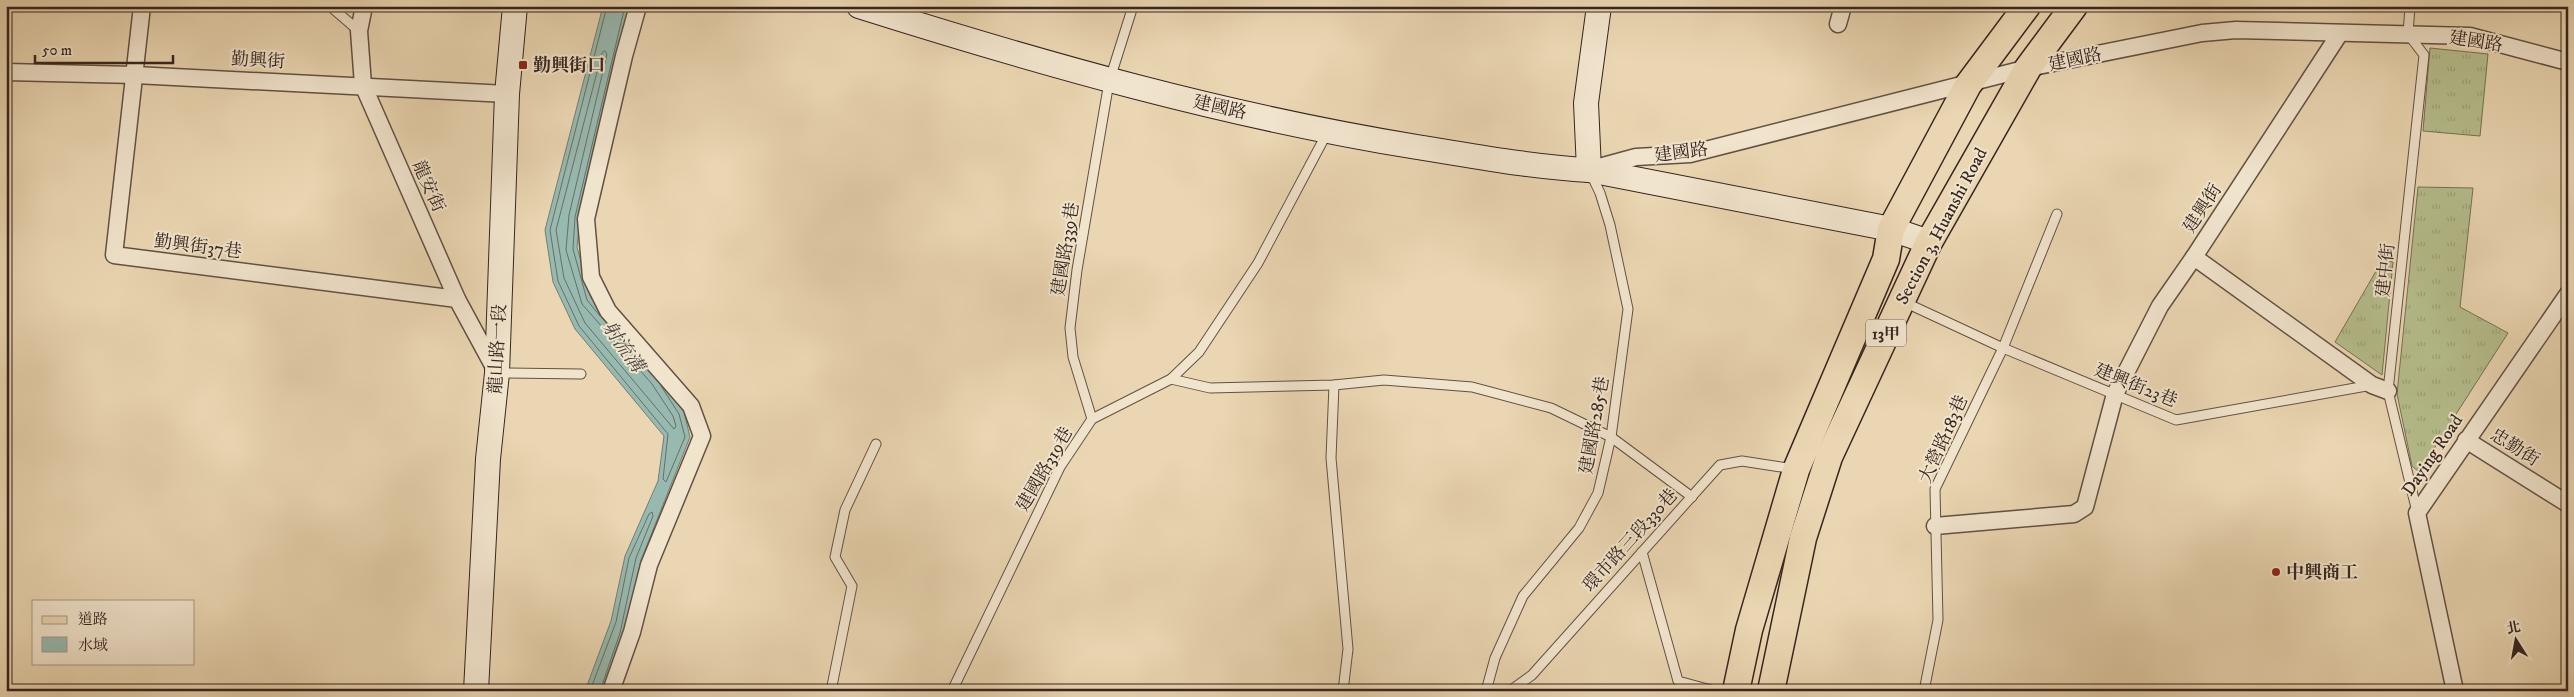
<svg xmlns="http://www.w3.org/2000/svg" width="2574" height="697" font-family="'IM FELL DW Pica','Noto Serif TC',serif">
  <defs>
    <pattern id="grass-tufts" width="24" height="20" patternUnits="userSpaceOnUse" patternTransform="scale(1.25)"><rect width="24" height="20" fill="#b6be8d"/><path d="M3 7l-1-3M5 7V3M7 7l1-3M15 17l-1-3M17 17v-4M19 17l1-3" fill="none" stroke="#9da379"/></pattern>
  </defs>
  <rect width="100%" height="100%" fill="#ead6b2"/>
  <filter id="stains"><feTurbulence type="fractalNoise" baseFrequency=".004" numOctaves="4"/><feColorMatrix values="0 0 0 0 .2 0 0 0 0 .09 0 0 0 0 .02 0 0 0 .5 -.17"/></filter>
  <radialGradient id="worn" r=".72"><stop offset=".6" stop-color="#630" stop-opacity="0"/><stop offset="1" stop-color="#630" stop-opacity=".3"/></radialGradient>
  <!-- grass -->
  <g fill="url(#grass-tufts)" stroke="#767256">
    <path d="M2430 48 2488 54 2480 136 2423 131Z"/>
    <path d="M2418 187 2473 188 2460 307 2508 333 2419 472 2412 466 2397 394Z"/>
    <path d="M2383 259 2393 262 2382 375 2335 342Z"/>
  </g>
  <!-- water -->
  <path fill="#98b9af" stroke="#717e75" d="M603 6H631L580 217 577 247 591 298 661 377 684 412 690 437 641 560 625 634 604 691H585L611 621 625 556 658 481 664 436 575 329 553 282 545 230Z"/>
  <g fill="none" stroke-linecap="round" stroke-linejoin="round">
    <!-- shore -->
    <g stroke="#676f67" stroke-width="1">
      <path d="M607 6 550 230 558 281 579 326 668 434 663 479 666 482 685 437 679 414 661 386"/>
      <path d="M605 51 607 54 569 215 566 250 582 304 652 384 673 416 676 426 674 429 585 323 564 278 556 230 602 53Z"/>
      <path d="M600 316 587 300 573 249 575 217 625 6"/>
      <path d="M590 691 616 622 629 558 649 514 652 512 653 516 636 558 620 633 600 691"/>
    </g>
    <!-- lane casing -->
    <g stroke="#635144" stroke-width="11">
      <g id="lane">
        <path d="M330 6 359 31"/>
        <path d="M2410 6 2408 34 2424 55 2388 391 2417 512"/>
        <path d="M1904 302 2003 348 2176 420 2372 385"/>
        <path d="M498 373 581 374"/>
        <path d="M1171 379 1210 388 1334 385 1384 380 1472 387 1551 408 1611 437 1692 497"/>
        <path d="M1334 385 1331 458 1348 649 1343 691"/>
        <path d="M1092 419 1073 357 1070 328 1077 270 1109 82 1133 6"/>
        <path d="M1642 552 1678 681 1715 691"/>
        <path d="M831 691 852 586 835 557 845 510 876 444"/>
        <path d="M952 691 1060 467 1092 419 1171 379 1199 352 1258 263 1327 133"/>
        <path d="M1486 691 1495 658 1523 596 1579 528 1598 493 1611 437 1628 309 1610 225 1600 193 1591 174"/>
        <path d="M1510 691 1532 675 1720 465 1742 461 1794 469"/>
        <path d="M1924 691 1938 620 1935 489 2003 348 2057 214"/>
      </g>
    </g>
    <!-- street casing -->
    <g stroke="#635144" stroke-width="19">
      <g id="street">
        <path d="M142 6 114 255 457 299"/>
        <path d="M364 6 359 31 363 85 457 299 496 371"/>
        <path d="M1838 24 1843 6"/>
        <path d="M2340 33 2194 257 2372 385 2388 391"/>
        <path d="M6 72 135 75 507 94"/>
        <path d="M1592 169 1636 157 1690 154 2028 68 2202 33 2236 30 2470 36 2568 62"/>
        <path d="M2466 440 2568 504"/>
        <path d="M1935 526 2074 514 2085 507 2115 394 2160 306 2194 257"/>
        <path d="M611 691 632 632 649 565 702 436 691 406 608 311 591 277 586 219 624 56 638 6"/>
        <path d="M2455 691 2417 513 2568 294"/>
      </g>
    </g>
    <!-- secondary casing -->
    <g stroke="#36251f" stroke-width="26">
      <g id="secondary">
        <path d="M859 6C1043 64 1226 116 1417 147 1474 156 1531 167 1589 170L1891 229 1929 242"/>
        <path d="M1589 170 1586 103 1599 6"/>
        <path d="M476 691 488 459 497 373 507 94 515 6"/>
      </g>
    </g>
    <!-- primary casing -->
    <g stroke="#36251f" stroke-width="29">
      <g id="primary">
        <path d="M1736 691 1749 630 1796 470 1886 259 1891 229 1968 85 2027 6"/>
        <path d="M1771 691 1803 538 1829 457 1929 242 2028 68 2074 6"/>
      </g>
    </g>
    <!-- lane -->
    <use href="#lane" stroke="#f1e4cd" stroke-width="9"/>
    <!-- street -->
    <use href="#street" stroke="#f1e4cd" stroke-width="16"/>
    <!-- secondary -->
    <use href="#secondary" stroke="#f1e4cd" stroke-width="24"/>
    <!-- primary -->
    <use href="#primary" stroke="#ead6b2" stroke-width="26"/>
  </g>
  <!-- markers -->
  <g fill="#8f2418" stroke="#f1e4cd" stroke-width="2">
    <rect x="518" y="60" width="10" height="10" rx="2.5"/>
    <circle cx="2276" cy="572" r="5"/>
  </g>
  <g text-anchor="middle" stroke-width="4" stroke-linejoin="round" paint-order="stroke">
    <!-- shield labels -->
    <rect fill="#f1e4cd" stroke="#6e5e53" stroke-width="1" x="1866" y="319.5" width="40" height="27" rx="4"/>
    <g font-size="16" font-weight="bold" fill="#36251f">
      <text x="1886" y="339">13甲</text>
    </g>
    <!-- street labels -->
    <g font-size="18" fill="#36251f" stroke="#f1e4cd">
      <text transform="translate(2476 41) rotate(9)" y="6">建國路</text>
      <text transform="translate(2075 59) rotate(-12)" y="6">建國路</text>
      <text transform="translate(258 60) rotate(3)" y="6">勤興街</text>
      <text transform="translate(1220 107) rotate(13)" y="6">建國路</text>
      <text transform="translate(1681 152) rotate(-7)" y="6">建國路</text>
      <text transform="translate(429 186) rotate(66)" y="6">龍安街</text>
      <text transform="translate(2202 208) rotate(-57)" y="6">建興街</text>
      <text transform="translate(1941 226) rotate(-62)" y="6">Section 3, Huanshi Road</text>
      <text transform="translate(198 246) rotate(7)" y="6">勤興街37巷</text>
      <text transform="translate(1065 249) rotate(-81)" y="6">建國路339巷</text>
      <text transform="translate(2385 270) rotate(-84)" y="6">建中街</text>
      <text transform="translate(497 349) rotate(-87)" y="6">龍山路一段</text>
      <text transform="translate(2136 385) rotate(22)" y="6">建興街23巷</text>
      <text transform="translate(1594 425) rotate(-80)" y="6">建國路285巷</text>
      <text transform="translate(1943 439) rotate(-66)" y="6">大營路183巷</text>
      <text transform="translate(2515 447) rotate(32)" y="6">忠勤街</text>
      <text transform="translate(2432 455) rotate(-56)" y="6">Daying Road</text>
      <text transform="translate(1044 469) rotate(-60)" y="6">建國路319巷</text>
      <text transform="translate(1630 540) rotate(-48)" y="6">環市路三段330巷</text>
    </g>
    <!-- poi labels -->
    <g font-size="18" font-weight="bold" fill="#36251f" stroke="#f1e4cd" text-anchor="start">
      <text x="533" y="71">勤興街口</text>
      <text x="2286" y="578">中興商工</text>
    </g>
    <!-- water labels -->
    <g font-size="19" font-style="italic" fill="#4e4a43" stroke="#f1e4cd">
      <text transform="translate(624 346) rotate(55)" y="7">射流溝</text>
    </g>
  </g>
  <!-- margin -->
  <rect width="2574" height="697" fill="none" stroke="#ead6b2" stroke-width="25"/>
  <rect x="8" y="8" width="2559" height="682" fill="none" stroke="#36251f" stroke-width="2.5"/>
  <rect x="12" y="12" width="2549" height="672" fill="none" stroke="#36251f"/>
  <!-- legend -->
  <rect x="32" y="600" width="162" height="65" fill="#f1e4cd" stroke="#a69887"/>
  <rect x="42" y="616" width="25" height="8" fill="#ead6b2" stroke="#a69887"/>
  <text x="78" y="624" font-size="15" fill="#36251f">道路</text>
  <rect x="42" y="637" width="25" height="15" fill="#98b9af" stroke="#a69887"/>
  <text x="78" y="650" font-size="15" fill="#36251f">水域</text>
  <!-- north arrow -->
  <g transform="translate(2516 640) rotate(349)" stroke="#f1e4cd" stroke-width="4" paint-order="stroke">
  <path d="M0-4L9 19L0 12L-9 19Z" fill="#36251f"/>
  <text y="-8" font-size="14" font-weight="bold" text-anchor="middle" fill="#36251f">北</text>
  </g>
  <!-- scale -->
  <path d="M35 55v8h138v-8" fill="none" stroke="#36251f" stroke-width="2.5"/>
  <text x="42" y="55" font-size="15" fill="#36251f" stroke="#f1e4cd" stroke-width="4" paint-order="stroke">50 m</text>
  <rect width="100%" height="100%" filter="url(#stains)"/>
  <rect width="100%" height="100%" fill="url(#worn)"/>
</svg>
